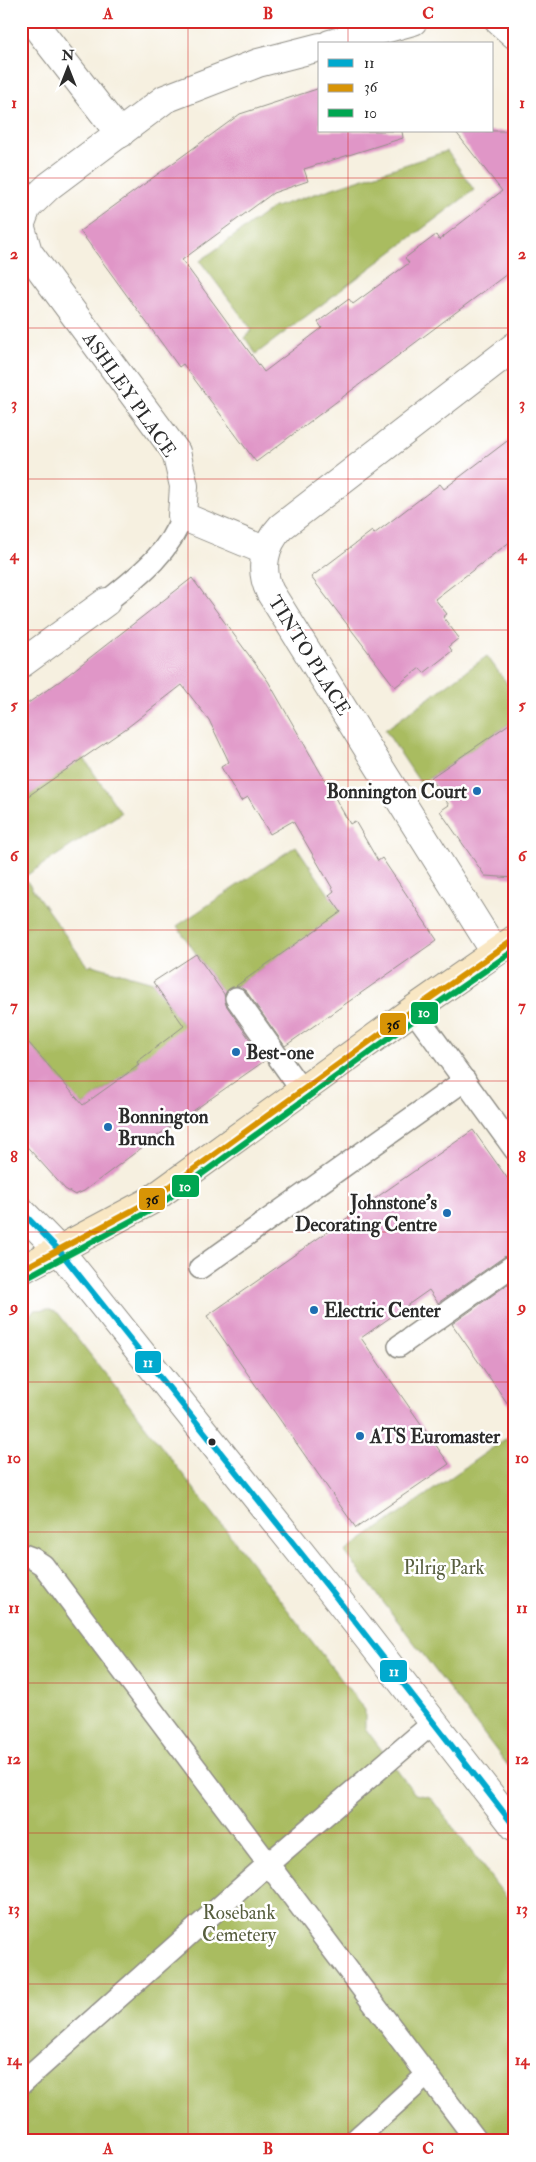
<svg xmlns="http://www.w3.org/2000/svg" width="536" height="2162" font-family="'IM FELL Double Pica',serif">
  <rect width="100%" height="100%" fill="#fff"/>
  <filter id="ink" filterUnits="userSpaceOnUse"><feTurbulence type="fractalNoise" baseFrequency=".02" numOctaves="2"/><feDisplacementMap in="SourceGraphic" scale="10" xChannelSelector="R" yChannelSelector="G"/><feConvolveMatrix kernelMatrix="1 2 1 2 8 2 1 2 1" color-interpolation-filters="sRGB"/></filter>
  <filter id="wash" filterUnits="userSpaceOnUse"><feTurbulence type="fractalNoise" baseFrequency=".0096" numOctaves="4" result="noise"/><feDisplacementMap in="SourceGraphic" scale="20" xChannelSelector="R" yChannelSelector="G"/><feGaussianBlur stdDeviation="1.12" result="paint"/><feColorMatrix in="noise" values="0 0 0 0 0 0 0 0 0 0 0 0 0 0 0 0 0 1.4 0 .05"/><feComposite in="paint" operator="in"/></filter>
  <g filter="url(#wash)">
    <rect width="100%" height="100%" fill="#f6f0e0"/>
    <!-- green -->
    <g fill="#a9bc60" stroke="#6a7446">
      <path d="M447 151 474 190 256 354 245 338 252 330 200 261 272 208Z"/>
      <path d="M487 656 508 685 515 689V720L421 784 385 730Z"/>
      <path d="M83 757 121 813 24 877 88 967 92 965 153 982 186 1030 137 1061 139 1064 83 1105 21 1034V801Z"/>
      <path d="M296 846 350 925 318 929 224 994 177 926Z"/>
      <path d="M48 1309 58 1313 365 1710V1728L415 1794 430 1797 515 1909V2141H21V1321L35 1310Z"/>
      <path d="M515 1432V1775L345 1552Z"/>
    </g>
    <g id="blocks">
      <!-- building -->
      <g fill="#e096c7">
        <path d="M320 88V131H402L403 138 304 169 308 181 273 193 182 260 264 372 322 328 318 322 349 299 353 304 409 263 405 258 436 235 439 240 502 191 455 131H515V268L256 462 183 364 179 367 80 231 240 114Z"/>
        <path d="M515 435V538L435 599 447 614 443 617 459 638 449 646 452 651 424 673 420 668 395 687 311 577 372 531 374 534 440 484 444 489Z"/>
        <path d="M192 578 268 681 350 824 355 821 378 861 382 858 437 940 285 1046 246 991 236 986 341 912 329 895 334 891 293 821 270 834 248 797 241 801 221 767 229 762 209 720 182 685 128 727 21 801V708L60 681Z"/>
        <path d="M515 720V878L485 876 440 811 449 805 430 778Z"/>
        <path d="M196 954 224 994 226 1005 264 1060 263 1062 160 1134 84 1191 75 1195 65 1189 21 1140V1034L83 1105 139 1065 137 1062 184 1026 153 982Z"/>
        <path d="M473 1130 515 1189V1252L508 1254 438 1303 429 1290 361 1338 449 1464 356 1528 207 1316Z"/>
        <path d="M515 1279V1414L452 1324Z"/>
      </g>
    </g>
  </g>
  <g filter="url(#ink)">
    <use href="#blocks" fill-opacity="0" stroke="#908e86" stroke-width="1"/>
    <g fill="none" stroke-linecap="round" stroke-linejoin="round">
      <!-- service casing -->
      <g stroke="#908e86" stroke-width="24">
        <g id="service">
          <path d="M106 602C136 578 170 553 182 516"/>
          <path d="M236 998 302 1091"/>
          <path d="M413 1010 515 1150"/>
          <path d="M200 1268 465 1080"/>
          <path d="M399 1346 515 1264"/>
          <path d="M21 1554 32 1558 43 1565 477 2141"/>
          <path d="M21 2084 268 1864 434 1722"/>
          <path d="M354 2141 427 2075"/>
        </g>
      </g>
      <!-- minor casing -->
      <g stroke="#908e86" stroke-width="30">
        <g id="minor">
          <path d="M32 21 120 134"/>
          <path d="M499 21 515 35"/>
          <path d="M330 44 413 21"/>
          <path d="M21 223 27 207 49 186 165 99 258 63 320 47"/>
          <path d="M21 228 28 252 176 452 184 486 182 516 266 551"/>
          <path d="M21 664 106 602"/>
          <path d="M495 952 270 592C259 569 264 545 281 527L515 346"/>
        </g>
      </g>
      <!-- tertiary casing -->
      <g stroke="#908e86" stroke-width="30">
        <path id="tertiary" d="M21 1211 58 1249 328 1587 515 1827"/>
      </g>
      <!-- secondary casing -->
      <g stroke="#908e86" stroke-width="30">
        <path id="secondary" d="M21 1270 150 1201 413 1010 515 939"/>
      </g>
      <!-- service -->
      <use href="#service" stroke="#fff" stroke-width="21"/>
      <!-- minor -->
      <use href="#minor" stroke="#fff" stroke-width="28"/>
      <!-- tertiary -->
      <use href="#tertiary" stroke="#fff" stroke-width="28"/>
      <!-- secondary -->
      <use href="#secondary" stroke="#f9e7c3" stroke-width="28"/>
      <!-- bus-1 casing -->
      <g stroke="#fff" stroke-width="10">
        <path id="bus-1" d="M21 1211 58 1249 328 1587 515 1827"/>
      </g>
      <!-- bus-2 casing -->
      <g stroke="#fff" stroke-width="10">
        <path id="bus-2" d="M21 1270 150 1201 413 1010 515 939"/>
      </g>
      <!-- bus-3 casing -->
      <g stroke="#fff" stroke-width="10">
        <path id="bus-3" d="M25 1278 155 1208 418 1017 515 950"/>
      </g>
      <!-- bus-1 -->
      <use href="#bus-1" stroke="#00a9ce" stroke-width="6"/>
      <!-- bus-2 -->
      <use href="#bus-2" stroke="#d89406" stroke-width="6"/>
      <!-- bus-3 -->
      <use href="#bus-3" stroke="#00a651" stroke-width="6"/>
    </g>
  </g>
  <!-- grid -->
  <path fill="none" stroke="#d62828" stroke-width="1" stroke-opacity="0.55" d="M188 21V2141M348 21V44M348 131V2141M21 178H515M21 328H515M21 479H515M21 630H515M21 780H515M21 930H515M21 1081H515M21 1232H515M21 1382H515M21 1532H515M21 1683H515M21 1833H515M21 1984H515"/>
  <!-- markers -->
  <g fill="#1f6fb2" stroke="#fff" stroke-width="2">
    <circle cx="477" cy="791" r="5"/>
    <circle cx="236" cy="1052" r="5"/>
    <circle cx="108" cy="1127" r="5"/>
    <circle cx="447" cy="1213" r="5"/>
    <circle cx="314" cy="1310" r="5"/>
    <circle cx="360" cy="1436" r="5"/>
  </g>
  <circle fill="#2b2b2b" stroke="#fff" stroke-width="2" cx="212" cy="1442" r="4.5"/>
  <g text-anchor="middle" stroke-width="5" stroke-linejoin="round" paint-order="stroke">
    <!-- street labels -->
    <g font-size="19" fill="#2b2b2b" stroke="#fff">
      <text transform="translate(130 394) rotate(55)" y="7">ASHLEY PLACE</text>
      <text transform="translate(310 655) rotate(58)" y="7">TINTO PLACE</text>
    </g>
    <!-- poi labels -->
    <g font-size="19" font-weight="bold" fill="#2b2b2b" stroke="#fff" text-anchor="start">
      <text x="467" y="798" text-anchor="end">Bonnington Court</text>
      <text x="246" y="1059">Best-one</text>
      <text x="118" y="1123">Bonnington<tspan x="118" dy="22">Brunch</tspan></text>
      <text x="437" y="1209" text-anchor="end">Johnstone's<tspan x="437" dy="22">Decorating Centre</tspan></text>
      <text x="324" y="1317">Electric Center</text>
      <text x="370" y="1443">ATS Euromaster</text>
    </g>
    <!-- park labels -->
    <g font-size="19" fill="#575e3e" stroke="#fff">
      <text x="444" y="1574">Pilrig Park</text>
      <text x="239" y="1919">Rosebank<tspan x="239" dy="22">Cemetery</tspan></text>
    </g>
  </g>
  <g stroke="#fff" stroke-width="2">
    <rect x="410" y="1001" width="29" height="24" rx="5" fill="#00a651"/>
    <rect x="379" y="1012" width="28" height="24" rx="5" fill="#d89406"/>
    <rect x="171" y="1174" width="29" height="24" rx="5" fill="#00a651"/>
    <rect x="138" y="1187" width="28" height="24" rx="5" fill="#d89406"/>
    <rect x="134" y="1350" width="28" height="24" rx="5" fill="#00a9ce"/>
    <rect x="379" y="1659" width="29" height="24" rx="5" fill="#00a9ce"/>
  </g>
  <g font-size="14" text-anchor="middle" font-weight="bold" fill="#fff">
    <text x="424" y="1017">10</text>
    <text x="185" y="1191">10</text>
    <text x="148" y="1367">11</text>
    <text x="394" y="1676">11</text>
  </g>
  <g font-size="14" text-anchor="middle" font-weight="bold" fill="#111">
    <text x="393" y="1029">36</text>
    <text x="152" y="1204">36</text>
  </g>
  <!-- margin -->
  <rect width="536" height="2162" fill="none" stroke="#fff" stroke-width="55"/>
  <!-- legend -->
  <rect x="318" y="42" width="175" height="90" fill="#ffffff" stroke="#aaaaaa"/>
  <rect x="328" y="59" width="25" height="8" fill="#00a9ce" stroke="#aaaaaa"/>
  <text x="364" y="68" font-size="15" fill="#2b2b2b">11</text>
  <rect x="328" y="84" width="25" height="8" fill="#d89406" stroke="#aaaaaa"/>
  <text x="364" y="92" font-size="15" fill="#2b2b2b">36</text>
  <rect x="328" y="109" width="25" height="8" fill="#00a651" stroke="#aaaaaa"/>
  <text x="364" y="118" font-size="15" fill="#2b2b2b">10</text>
  <!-- north arrow -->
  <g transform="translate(68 68)" stroke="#ffffff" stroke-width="4" paint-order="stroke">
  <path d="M0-4L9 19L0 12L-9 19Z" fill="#2b2b2b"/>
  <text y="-8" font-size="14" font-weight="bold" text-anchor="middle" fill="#2b2b2b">N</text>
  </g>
  <rect x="28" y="28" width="480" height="2106" fill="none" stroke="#d62828" stroke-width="2"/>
  <g font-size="16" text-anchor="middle" font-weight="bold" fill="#d62828">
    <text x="108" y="19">A</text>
    <text x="268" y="19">B</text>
    <text x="428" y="19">C</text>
    <text x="14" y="108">1</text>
    <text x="522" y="108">1</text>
    <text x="14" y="259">2</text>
    <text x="522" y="259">2</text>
    <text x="14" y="409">3</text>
    <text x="522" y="409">3</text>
    <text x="14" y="560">4</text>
    <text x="522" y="560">4</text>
    <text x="14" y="710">5</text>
    <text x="522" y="710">5</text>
    <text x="14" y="861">6</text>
    <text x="522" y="861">6</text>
    <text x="14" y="1011">7</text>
    <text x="522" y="1011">7</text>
    <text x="14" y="1162">8</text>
    <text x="522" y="1162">8</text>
    <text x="14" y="1312">9</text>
    <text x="522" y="1312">9</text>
    <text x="14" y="1463">10</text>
    <text x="522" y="1463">10</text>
    <text x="14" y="1613">11</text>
    <text x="522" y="1613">11</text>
    <text x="14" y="1764">12</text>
    <text x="522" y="1764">12</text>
    <text x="14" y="1914">13</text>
    <text x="522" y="1914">13</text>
    <text x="14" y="2065">14</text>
    <text x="522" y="2065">14</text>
    <text x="108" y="2154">A</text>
    <text x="268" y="2154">B</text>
    <text x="428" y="2154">C</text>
  </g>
</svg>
